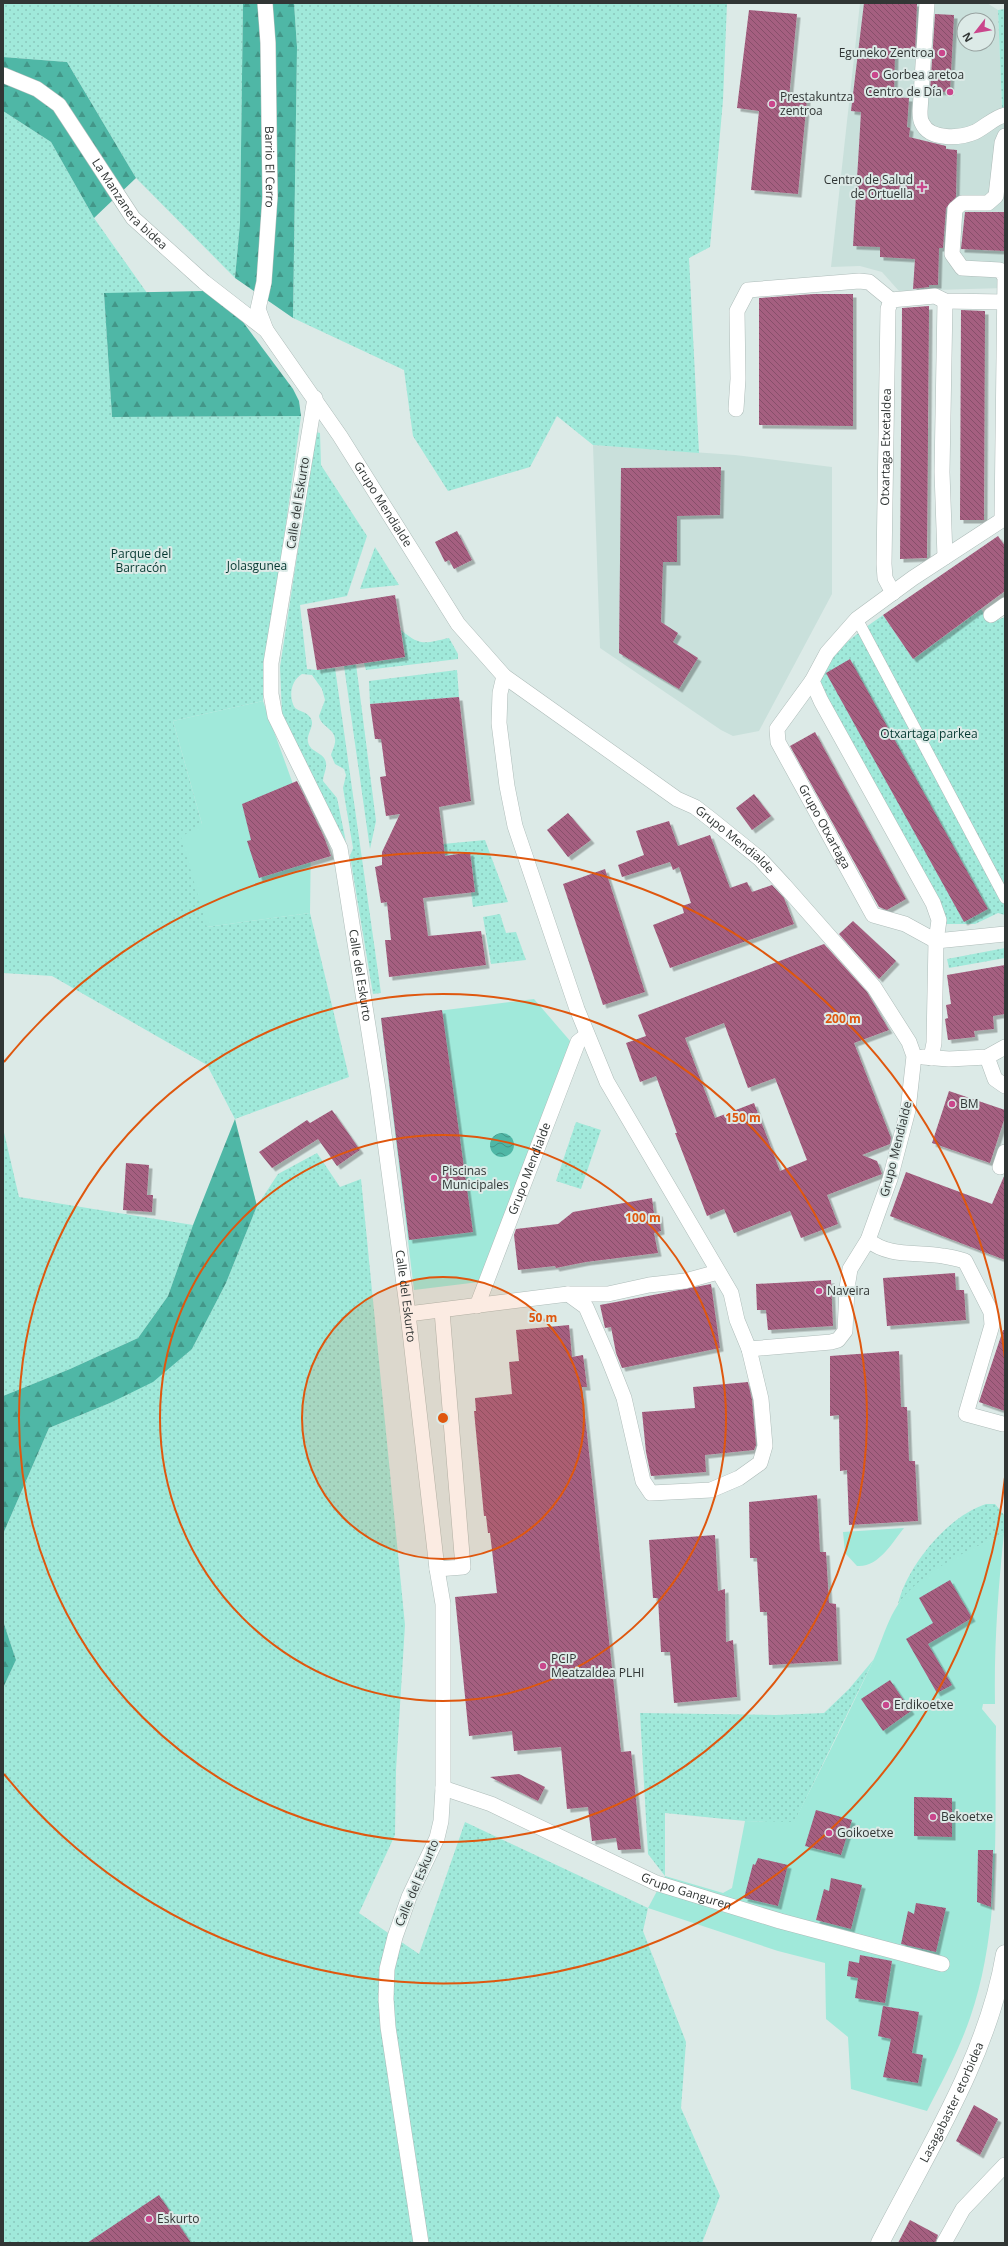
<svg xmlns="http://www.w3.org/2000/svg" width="1008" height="2246" font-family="'Open Sans',sans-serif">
  <defs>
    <pattern id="grass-dots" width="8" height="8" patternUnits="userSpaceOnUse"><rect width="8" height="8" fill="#a0e9da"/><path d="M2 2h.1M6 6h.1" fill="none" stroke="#8ac8bc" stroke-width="1.8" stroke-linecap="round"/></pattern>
    <pattern id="forest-firs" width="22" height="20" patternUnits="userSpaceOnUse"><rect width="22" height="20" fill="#4fb7a6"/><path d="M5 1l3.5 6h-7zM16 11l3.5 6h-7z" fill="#429688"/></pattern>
    <pattern id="water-waves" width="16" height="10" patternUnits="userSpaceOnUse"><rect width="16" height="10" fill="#4fb7a6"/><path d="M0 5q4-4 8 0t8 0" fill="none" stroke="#429688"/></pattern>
    <pattern id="building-back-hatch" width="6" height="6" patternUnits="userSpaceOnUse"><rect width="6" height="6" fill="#a55f80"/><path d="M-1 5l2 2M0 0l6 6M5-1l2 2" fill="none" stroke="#874f6a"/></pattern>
    <filter id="shadow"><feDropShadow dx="3.5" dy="3.5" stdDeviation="0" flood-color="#0004"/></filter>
  </defs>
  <rect width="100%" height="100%" fill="#dceae7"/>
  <!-- built -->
  <g fill="#c9e0db" fill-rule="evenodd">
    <path d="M860 3H987L998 10 1002 108 1005 107V288L899 291 882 272 860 266 831 267ZM964 20H988V44H964Z"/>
    <path d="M593 445 735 455 832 467V594L759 731 733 736 721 730 600 648Z"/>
  </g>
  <!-- grass -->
  <g fill="url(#grass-dots)">
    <path d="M3 3H243L240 223 235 278 136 178 67 62 3 57Z"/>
    <path d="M294 3H727L723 100 710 247 689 258 699 453 593 445 557 416 530 467 448 491 413 436 404 370 293 318 297 47Z"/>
    <path d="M1005 9V107L1002 108 998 10Z"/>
    <path d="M3 111 51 142 94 218 147 293H104L112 417 301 416 263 688V701L173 721 202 824 207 927 310 913 349 1077 235 1119 207 1065 52 976 3 973Z"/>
    <path d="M316 432 320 433 321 465 367 536 347 596 300 605 307 669 317 670 335 668 381 993 373 994 350 856 353 848 343 788 346 775 344 769 335 764 331 755C332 751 336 744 335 739 334 728 321 727 319 716L325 700 322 689 312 675 302 674C291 680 288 697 295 708 299 711 305 712 308 715 318 724 306 732 308 742 310 753 325 752 326 763 327 769 323 775 323 781L337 798 346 842 286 726 282 714 280 667Z"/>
    <path d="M375 547 399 585 360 589Z"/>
    <path d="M981 609 990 623 1005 617V915L998 913 975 924H946L816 680C833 650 855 635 883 615L913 659Z"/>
    <path d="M401 630C421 647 425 643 449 638L458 654V659L366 670 364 663 405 657Z"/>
    <path d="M356 664 376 821 370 849 344 666Z"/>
    <path d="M457 670 459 697 370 704 369 681Z"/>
    <path d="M485 840 508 902 473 907 471 892 475 891 470 852 404 862 443 844Z"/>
    <path d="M500 914 506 933 516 932 526 960 491 964 483 917Z"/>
    <path d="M1005 948V958L949 968 947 959Z"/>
    <path d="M576 1122 601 1130 581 1189 556 1181Z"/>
    <path d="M3 1128 19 1197 193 1225 168 1296 138 1338 70 1369 3 1396Z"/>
    <path d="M317 1153 340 1187 361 1179 405 1625 396 1770 395 1835 359 1913 419 1954 465 1822 648 1908 643 1931 686 2042 681 2108 720 2196 702 2243H3V1688L16 1660 3 1621V1534L49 1428 110 1403 192 1349 226 1283 257 1206 278 1174Z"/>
    <path d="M986 1504H995L1005 1516 1004 1533C969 1551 924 1573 898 1604 907 1566 948 1516 986 1504Z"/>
    <path d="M874 1659 794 1823 745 1821 665 1813V1876L648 1854 640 1713 776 1715 824 1713 849 1689Z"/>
  </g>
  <!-- forest -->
  <g fill="url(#forest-firs)">
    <path d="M243 3H294L297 47 293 318 235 278 240 223Z"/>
    <path d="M3 57 67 62 136 178 94 218 51 142 3 111Z"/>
    <path d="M204 291 243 322 293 389 299 401 301 416 112 417 104 293Z"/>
    <path d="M235 1119 257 1206 226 1283 192 1349 153 1382 110 1403 49 1428 3 1534V1396L70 1369 138 1338 168 1296 193 1225Z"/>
    <path d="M3 1621 16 1660 3 1688Z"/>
  </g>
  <!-- garden -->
  <g fill="#a0e9da">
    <path d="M263 701 311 834 310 913 207 927 181 837 202 824 173 721Z"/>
    <path d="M534 999 571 1042 479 1282 414 1290 381 1018Z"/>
    <path d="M904 1528C892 1543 878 1568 857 1566L845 1553 843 1532Z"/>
    <path d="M1004 1533C998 1590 994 1646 995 1704H983L982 1709 996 1726C994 1822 1002 1926 970 2018 959 2050 943 2080 927 2111L851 2089 848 2037 826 2019 825 1963 778 1951 648 1908 665 1876 723 1893 732 1888 745 1821 794 1822C821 1769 848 1715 873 1661 884 1637 889 1611 909 1591 935 1565 972 1549 1004 1533Z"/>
  </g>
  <!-- water -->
  <circle fill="url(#water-waves)" cx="502" cy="1145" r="12"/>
  <!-- building -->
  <g fill="url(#building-back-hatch)" fill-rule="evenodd" filter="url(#shadow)">
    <path d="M864 3H917L915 52H895L894 97 909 98 907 127 910 128 909 137 946 146V149L957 150 956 197 946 208 943 248H939L938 285H929V287L913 289 915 259 880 257V247L853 246 861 112 851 111Z"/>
    <path d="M749 10 797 14 789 98 807 99 798 194 751 190 759 111 737 108Z"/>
    <path d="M935 14 954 15 950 92 930 91Z"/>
    <path d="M965 212H1005V251L961 249Z"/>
    <path d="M814 294H853V426L759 425V298Z"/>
    <path d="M929 306 927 558 900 559 902 308Z"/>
    <path d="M961 310 985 311 984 520H960Z"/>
    <path d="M721 467 720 515 677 516V562H663L661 622 678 633 673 642 698 658 679 689 619 653 621 468Z"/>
    <path d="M457 531 472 560 454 569 449 560 445 562 435 542Z"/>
    <path d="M998 536 1005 546V591L913 659 883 615Z"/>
    <path d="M395 595 405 657 317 670 307 609Z"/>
    <path d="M850 659 988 909 964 922 826 673Z"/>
    <path d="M459 697 471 801 439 807 445 856 470 852 475 892 423 898 428 936 481 931 486 965 389 977 385 940H391L387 902 381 903 375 867 382 865V852L400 814 386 816 380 777 386 776 381 739H375L370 704Z"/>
    <path d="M815 732 906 899 887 910 879 907 790 746Z"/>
    <path d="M297 781 324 837 331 856 259 878 247 841 251 840 242 804Z"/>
    <path d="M754 794 771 816 752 830 736 808Z"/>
    <path d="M568 813 591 840 568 857 547 830Z"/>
    <path d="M669 821 678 846 710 835 730 888 747 882 752 892 772 885 784 898 794 924 670 968 653 925 684 913 682 906 691 903 679 867 673 870 670 862 622 877 618 865 644 855 636 831Z"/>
    <path d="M605 869 645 992 603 1005 563 884Z"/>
    <path d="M853 921 896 961 879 979 839 934Z"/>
    <path d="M824 944 867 992 889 1030 854 1043 891 1138 890 1144 862 1155 877 1161 882 1174 827 1195 838 1224 801 1238 790 1211 734 1233 724 1209 707 1216 675 1133H677L656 1076 640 1082 626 1043 646 1036 638 1015ZM724 1023 748 1088 775 1078 807 1160 780 1171 754 1103 715 1118 685 1038Z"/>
    <path d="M1005 965V1014L993 1016 994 1029 974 1031 975 1037 948 1040 945 1019 948 1018 946 1005 951 1004 947 975Z"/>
    <path d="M442 1010 473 1232 409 1240 381 1018Z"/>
    <path d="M949 1091 1005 1110V1117L990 1163 932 1143Z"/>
    <path d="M332 1110 360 1150 337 1166 318 1139 272 1168 259 1152 307 1120 310 1123Z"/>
    <path d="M126 1163 149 1165 147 1195H153L152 1212 123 1210Z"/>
    <path d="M906 1172 992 1204 1005 1174V1260L890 1216Z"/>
    <path d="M652 1198 654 1214 659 1213 661 1231 654 1233 658 1253 586 1262 556 1268 555 1266 518 1270 514 1235 516 1229 558 1224 573 1212Z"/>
    <path d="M955 1273 956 1290H964L966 1320 887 1326 883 1278Z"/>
    <path d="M831 1280 833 1326 768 1330 766 1310H757L756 1284Z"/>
    <path d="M711 1284 720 1348 622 1368 616 1353 611 1327 605 1328 600 1305Z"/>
    <path d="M569 1325 572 1357 583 1355 587 1387H582L621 1752 631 1751 641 1849 618 1850 616 1838 592 1841 588 1807 567 1809 561 1747 514 1751 512 1731 469 1736 455 1597 497 1593 490 1533H488L486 1516H484L474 1411H476L475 1398 512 1394 509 1362 519 1361 516 1330Z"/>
    <path d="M1003 1330H1005V1411L979 1402Z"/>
    <path d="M899 1351 901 1407H907L909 1461H915L918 1521 849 1525 847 1470 840 1471 839 1415 830 1416V1356Z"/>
    <path d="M748 1382 752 1400 756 1445 754 1450 705 1455 706 1472 651 1476 646 1452 642 1412 695 1408 693 1387Z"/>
    <path d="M817 1495 820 1552H826L829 1603 836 1604 838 1661 769 1665 767 1612H760L757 1558H750L749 1502Z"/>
    <path d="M715 1535 718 1591 725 1589 726 1642 733 1640 737 1697 674 1703 670 1652H661L658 1598H653L649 1540Z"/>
    <path d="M950 1580 972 1618 928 1644 952 1685 937 1693 906 1639 933 1623 919 1598Z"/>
    <path d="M890 1680 911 1711 883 1731 861 1699Z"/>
    <path d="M519 1774 545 1787 538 1801 490 1777Z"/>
    <path d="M914 1797 952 1798V1837L914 1836Z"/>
    <path d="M816 1810 852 1820 841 1855 805 1846Z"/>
    <path d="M978 1850H993L991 1907 977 1902Z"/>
    <path d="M758 1858 788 1865 778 1906 744 1898 753 1864 755 1865Z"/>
    <path d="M831 1878 862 1885 851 1929 816 1920 824 1889 829 1891Z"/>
    <path d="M916 1903 946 1908 936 1952 901 1944 908 1911 914 1914Z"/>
    <path d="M860 1955 892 1961 885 2003 855 1998 858 1978 847 1976 849 1961 859 1963Z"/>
    <path d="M883 2006 919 2012 912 2053 923 2055 918 2083 883 2077 891 2039 878 2036Z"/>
    <path d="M974 2105 998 2119 980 2155 956 2141Z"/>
    <path d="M159 2195 191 2243H87Z"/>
    <path d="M910 2220 938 2235 935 2243H898Z"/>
  </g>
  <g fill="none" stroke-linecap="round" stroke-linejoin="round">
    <!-- pedestrian casing -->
    <g stroke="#aebcb9" stroke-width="12">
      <path id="pedestrian" d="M857 619 1005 898"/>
    </g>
    <!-- minor casing -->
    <g stroke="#aebcb9" stroke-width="16">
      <g id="minor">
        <path id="s1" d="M265 3 268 43 270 197 264 282 258 309 266 330"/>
        <path d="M927 3 920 111C920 115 920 120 922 123 930 141 961 138 975 132 985 127 995 117 1005 115"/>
        <path id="s2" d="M3 75 37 89 59 105 133 218 204 282 266 330 340 436 458 624 504 676 677 799 695 807 713 821 760 859 784 885 874 987 909 1042 914 1056 908 1110 890 1179 868 1240 850 1269 847 1288 845 1331 838 1340 831 1342 749 1349"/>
        <path id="s3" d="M315 398 271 663V694L275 716 340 848 378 1089 408 1314 437 1569 443 1604V1788L441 1821 437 1838 409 1897 395 1937 387 1969 386 1999 388 2027 421 2243"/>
        <path d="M736 409 738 379 737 311 748 290 859 281 869 282 891 300"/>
        <path d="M1002 519 1005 277 1000 270 962 268 952 254 955 209 962 203H988L996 196 1002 143 1005 136"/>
        <path d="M945 557 942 472 945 301"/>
        <path id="s4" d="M893 593 885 578 884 564 888 309 891 300 935 296 945 301 1004 302"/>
        <path d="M991 615 1005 605"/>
        <path d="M504 676 500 693 499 723 507 786 515 826 577 1009 607 1082 731 1293 737 1320 749 1349 761 1399 765 1446 760 1463 739 1478 711 1490 651 1493 643 1481 624 1398 607 1355 586 1307 568 1294H608L649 1285 685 1281 718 1272"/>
        <path id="s5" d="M812 681 777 729 778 742 873 915 905 924 936 941 1005 934"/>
        <path d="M923 1057 949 1059 987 1057 1005 1047"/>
        <path d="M987 1057 995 1079 1005 1086"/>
        <path d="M931 1058 934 1043 936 941 939 920 933 903 821 701 812 681 827 653 857 619 913 578 1005 518"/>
        <path d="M1000 1167 1005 1152"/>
        <path d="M868 1240C890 1258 917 1251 943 1256 951 1257 958 1259 965 1261L991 1312 992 1325 966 1414 1003 1424"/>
        <path id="s6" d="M477 1306 578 1042 587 1035"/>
        <path d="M408 1314 568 1294"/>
        <path d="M437 1569 463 1567 442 1311"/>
        <path id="s7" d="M443 1788 491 1804 656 1883 780 1921 942 1964"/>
        <path d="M944 2243 963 2209 1005 2165"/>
      </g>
    </g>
    <!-- tertiary casing -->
    <g stroke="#aebcb9" stroke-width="19">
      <g id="tertiary">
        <path id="s8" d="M880 2243C927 2151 988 2056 1005 1954"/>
      </g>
    </g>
    <!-- pedestrian -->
    <use href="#pedestrian" stroke="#fff" stroke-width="11"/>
    <!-- minor -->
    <use href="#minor" stroke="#fff" stroke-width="15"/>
    <!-- tertiary -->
    <use href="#tertiary" stroke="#fff" stroke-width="18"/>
  </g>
  <!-- distance rings -->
  <circle cx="443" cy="1418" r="141" fill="#df570e" fill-opacity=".12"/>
  <g fill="none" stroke="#df570e" stroke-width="2">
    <circle cx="443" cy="1418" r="141"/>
    <circle cx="443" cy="1418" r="283"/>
    <circle cx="443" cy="1418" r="424"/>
    <path d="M1005 1477A565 565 0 0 1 4 1774M4 1062A565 565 0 0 1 1005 1359"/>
  </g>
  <!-- markers -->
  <g fill="#ca468c" stroke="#dceae7" stroke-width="1.5">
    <circle cx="942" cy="53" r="4"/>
    <circle cx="875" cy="75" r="4"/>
    <circle cx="950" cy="92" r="4"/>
    <circle cx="772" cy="104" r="4"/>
    <path d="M920 181h4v4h4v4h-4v4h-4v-4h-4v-4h4z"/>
    <circle cx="952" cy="1104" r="4"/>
    <circle cx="434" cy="1178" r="4"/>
    <circle cx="819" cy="1291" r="4"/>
    <circle cx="543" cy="1666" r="4"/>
    <circle cx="886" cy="1705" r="4"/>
    <circle cx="933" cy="1817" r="4"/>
    <circle cx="829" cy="1833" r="4"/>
    <circle cx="149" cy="2219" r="4"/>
  </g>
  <g text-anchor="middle" stroke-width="4" stroke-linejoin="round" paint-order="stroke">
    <!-- poi labels -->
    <g font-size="12" fill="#313635" stroke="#dceae7" text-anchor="start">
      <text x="934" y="57" text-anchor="end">Eguneko Zentroa</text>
      <text x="883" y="79">Gorbea aretoa</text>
      <text x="942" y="96" text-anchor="end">Centro de Día</text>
      <text x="780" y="101">Prestakuntza<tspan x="780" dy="14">zentroa</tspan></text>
      <text x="913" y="184" text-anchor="end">Centro de Salud<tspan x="913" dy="14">de Ortuella</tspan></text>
      <text x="960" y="1108">BM</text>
      <text x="442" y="1175">Piscinas<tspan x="442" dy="14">Municipales</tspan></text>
      <text x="827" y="1295">Naveira</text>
      <text x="551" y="1663">PCIP<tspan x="551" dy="14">Meatzaldea PLHI</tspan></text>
      <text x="894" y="1709">Erdikoetxe</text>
      <text x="941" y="1821">Bekoetxe</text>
      <text x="837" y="1837">Goikoetxe</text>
      <text x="157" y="2223">Eskurto</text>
    </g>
    <!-- street labels -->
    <g font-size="12" fill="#313635" stroke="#dceae7">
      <text dy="4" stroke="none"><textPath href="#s1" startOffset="164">Barrio El Cerro</textPath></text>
      <text dy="4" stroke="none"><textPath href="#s2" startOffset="186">La Manzanera bidea</textPath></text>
      <text dy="4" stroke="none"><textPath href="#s4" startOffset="148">Otxartaga Etxetaldea</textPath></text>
      <text transform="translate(298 503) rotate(-81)" y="4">Calle del Eskurto</text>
      <text dy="4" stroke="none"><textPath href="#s2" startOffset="583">Grupo Mendialde</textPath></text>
      <text dy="4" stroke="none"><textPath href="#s5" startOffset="169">Grupo Otxartaga</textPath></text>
      <text dy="4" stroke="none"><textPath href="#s2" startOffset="1077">Grupo Mendialde</textPath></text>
      <text dy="4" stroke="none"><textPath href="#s3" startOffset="598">Calle del Eskurto</textPath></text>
      <text transform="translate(896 1149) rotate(-76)" y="4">Grupo Mendialde</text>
      <text dy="4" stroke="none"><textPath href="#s6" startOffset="147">Grupo Mendialde</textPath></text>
      <text dy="4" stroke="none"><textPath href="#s3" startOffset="922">Calle del Eskurto</textPath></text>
      <text transform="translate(417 1883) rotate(-67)" y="4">Calle del Eskurto</text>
      <text dy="4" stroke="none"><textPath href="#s7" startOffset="265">Grupo Ganguren</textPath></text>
      <text dy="4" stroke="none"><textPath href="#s8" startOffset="158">Lasagabaster etorbidea</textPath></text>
    </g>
    <!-- park labels -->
    <g font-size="12" fill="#053831" stroke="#dceae7">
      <text x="141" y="558">Parque del<tspan x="141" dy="14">Barracón</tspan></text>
      <text x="257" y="570">Jolasgunea</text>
      <text x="929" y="738">Otxartaga parkea</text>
    </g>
  </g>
  <circle cx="443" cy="1418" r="6" fill="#df570e" stroke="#dceae7" stroke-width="2"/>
  <g font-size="12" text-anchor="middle" font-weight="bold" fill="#df570e" stroke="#dceae7" stroke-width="4" stroke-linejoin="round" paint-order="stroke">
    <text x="843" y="1023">200 m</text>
    <text x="743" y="1122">150 m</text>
    <text x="643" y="1222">100 m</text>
    <text x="543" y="1322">50 m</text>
  </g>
  <!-- border -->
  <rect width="1008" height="2246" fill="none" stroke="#313635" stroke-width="8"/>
  <!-- north arrow -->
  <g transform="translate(976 32) rotate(239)"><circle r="19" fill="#dceae7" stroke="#98a2a0"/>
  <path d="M0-3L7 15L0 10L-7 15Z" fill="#ca468c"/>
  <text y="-6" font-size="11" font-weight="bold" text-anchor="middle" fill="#313635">N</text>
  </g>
</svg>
